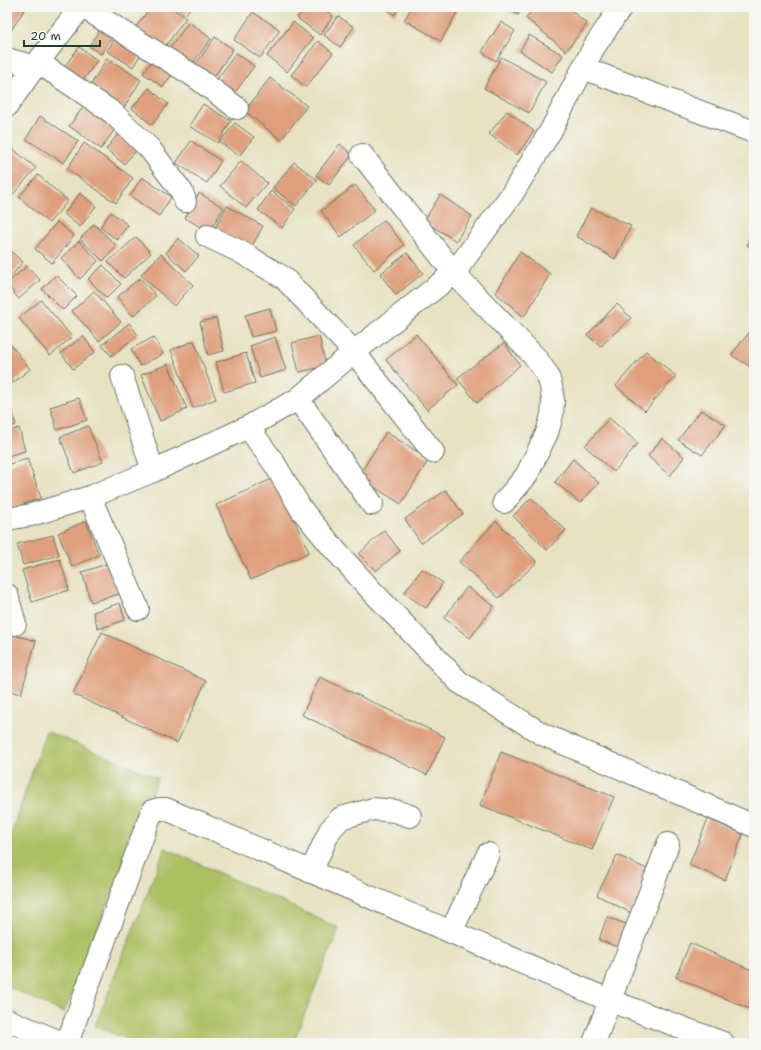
<svg xmlns="http://www.w3.org/2000/svg" width="761" height="1050" font-family="'Shantell Sans',sans-serif">
  <rect width="100%" height="100%" fill="#f6f6f2"/>
  <filter id="ink" filterUnits="userSpaceOnUse"><feTurbulence type="fractalNoise" baseFrequency=".025" numOctaves="2"/><feDisplacementMap in="SourceGraphic" scale="8" xChannelSelector="R" yChannelSelector="G"/><feConvolveMatrix kernelMatrix="1 2 1 2 8 2 1 2 1" color-interpolation-filters="sRGB"/></filter>
  <filter id="wash" filterUnits="userSpaceOnUse"><feTurbulence type="fractalNoise" baseFrequency=".012" numOctaves="4" result="noise"/><feDisplacementMap in="SourceGraphic" scale="16" xChannelSelector="R" yChannelSelector="G"/><feGaussianBlur stdDeviation="0.9" result="paint"/><feColorMatrix in="noise" values="0 0 0 0 0 0 0 0 0 0 0 0 0 0 0 0 0 1.4 0 .05"/><feComposite in="paint" operator="in"/></filter>
  <g filter="url(#wash)">
    <rect width="100%" height="100%" fill="#e8e2c2"/>
    <!-- green -->
    <g fill="#adbf62" stroke="#667e4b">
      <path d="M46 731 158 778 64 1013 7 986V846Z"/>
      <path d="M165 848 339 928 293 1043H137L95 1026Z"/>
    </g>
    <g id="blocks">
      <!-- building -->
      <g fill="#df9f7c">
        <path d="M7 7H26L7 37Z"/>
        <path d="M151 7H171L186 18 163 49 135 28Z"/>
        <path d="M176 7H191L185 15Z"/>
        <path d="M305 7H321L333 16 320 35 297 18Z"/>
        <path d="M385 7H400L394 15Z"/>
        <path d="M412 7H456L459 9 441 41 404 20Z"/>
        <path d="M502 7H522L518 15Z"/>
        <path d="M535 7H567L587 24 566 51 526 18Z"/>
        <path d="M253 12 280 30 260 58 234 40Z"/>
        <path d="M338 16 354 27 340 47 324 35Z"/>
        <path d="M189 22 211 39 191 66 169 49Z"/>
        <path d="M293 22 313 38 287 72 267 56Z"/>
        <path d="M501 22 515 31 496 61 482 52Z"/>
        <path d="M102 26 114 34 101 54 89 46Z"/>
        <path d="M118 34 144 49 133 67 107 51Z"/>
        <path d="M529 35 563 55 552 72 520 51Z"/>
        <path d="M215 37 233 49 212 80 194 67Z"/>
        <path d="M318 41 333 53 306 87 291 75Z"/>
        <path d="M79 47 97 60 83 81 64 67Z"/>
        <path d="M236 53 254 66 234 94 216 81Z"/>
        <path d="M155 57 175 70 163 87 143 73Z"/>
        <path d="M501 57 546 82 529 113 484 88Z"/>
        <path d="M107 58 141 80 123 109 89 88Z"/>
        <path d="M270 78 307 106 281 140 245 111Z"/>
        <path d="M149 88 168 104 152 125 132 108Z"/>
        <path d="M87 102 118 125 101 149 69 126Z"/>
        <path d="M203 104 231 121 218 143 189 126Z"/>
        <path d="M507 111 534 131 517 155 489 134Z"/>
        <path d="M40 116 78 141 64 163 26 139Z"/>
        <path d="M235 123 254 137 239 156 220 142Z"/>
        <path d="M123 128 142 144 124 164 106 149Z"/>
        <path d="M191 141 221 161 207 183 176 163Z"/>
        <path d="M84 143 133 178 116 203 67 169Z"/>
        <path d="M340 144 352 155 329 185 316 175Z"/>
        <path d="M13 149 36 168 9 199 7 197V157Z"/>
        <path d="M241 161 267 183 246 208 220 186Z"/>
        <path d="M294 162 317 180 296 206 273 188Z"/>
        <path d="M38 175 68 201 49 223 19 197Z"/>
        <path d="M142 177 171 197 159 216 130 196Z"/>
        <path d="M355 185 375 210 341 237 321 211Z"/>
        <path d="M271 191 295 209 282 228 258 210Z"/>
        <path d="M80 193 96 206 80 227 64 214Z"/>
        <path d="M199 193 224 208 209 232 185 218Z"/>
        <path d="M440 195 472 216 456 241 424 221Z"/>
        <path d="M227 206 263 226 251 248 215 228Z"/>
        <path d="M591 208 631 226 615 259 576 236Z"/>
        <path d="M111 212 128 225 117 240 100 227Z"/>
        <path d="M384 220 404 245 374 270 354 245Z"/>
        <path d="M57 222 74 236 52 263 35 249Z"/>
        <path d="M94 224 117 246 103 261 80 239Z"/>
        <path d="M754 235V250L747 245Z"/>
        <path d="M136 237 151 253 124 278 108 262Z"/>
        <path d="M178 238 199 256 186 271 166 253Z"/>
        <path d="M79 241 98 261 80 279 61 258Z"/>
        <path d="M7 248 23 262 7 281Z"/>
        <path d="M520 252 550 274 524 317 496 293Z"/>
        <path d="M407 253 423 273 396 295 380 274Z"/>
        <path d="M161 254 193 285 174 306 141 275Z"/>
        <path d="M103 265 121 284 107 298 88 279Z"/>
        <path d="M27 266 40 280 19 299 7 285V283Z"/>
        <path d="M56 275 77 296 63 310 42 289Z"/>
        <path d="M140 278 156 296 133 316 117 297Z"/>
        <path d="M94 291 121 322 99 341 72 311Z"/>
        <path d="M41 300 72 337 50 356 19 318Z"/>
        <path d="M617 304 631 318 601 346 587 335Z"/>
        <path d="M270 308 276 331 251 337 245 315Z"/>
        <path d="M216 318 224 351 208 355 200 322Z"/>
        <path d="M129 323 138 335 111 356 102 345Z"/>
        <path d="M752 329 754 330V369L731 355Z"/>
        <path d="M416 334 458 385 427 410 386 360Z"/>
        <path d="M83 336 95 352 73 369 61 353Z"/>
        <path d="M319 336 326 366 299 372 292 343Z"/>
        <path d="M154 337 163 354 140 366 131 349Z"/>
        <path d="M275 337 286 370 260 378 250 346Z"/>
        <path d="M7 340 30 369 13 383 7 375Z"/>
        <path d="M194 341 216 399 193 408 171 350Z"/>
        <path d="M504 343 520 365 477 403 457 378Z"/>
        <path d="M646 351 676 376 645 411 616 386Z"/>
        <path d="M246 353 255 383 224 392 216 362Z"/>
        <path d="M168 364 187 409 160 421 141 375Z"/>
        <path d="M7 392 16 425 7 428Z"/>
        <path d="M79 398 87 420 57 430 50 407Z"/>
        <path d="M701 410 726 425 702 455 678 440Z"/>
        <path d="M609 418 638 443 614 472 585 446Z"/>
        <path d="M88 426 103 462 74 473 60 437Z"/>
        <path d="M19 428 25 451 7 456V432Z"/>
        <path d="M386 432 429 459 401 504 358 477Z"/>
        <path d="M662 438 684 457 670 476 648 456Z"/>
        <path d="M27 458 41 498 7 510V465Z"/>
        <path d="M573 459 599 483 580 503 555 482Z"/>
        <path d="M274 478 309 552 251 580 216 505Z"/>
        <path d="M446 490 463 514 421 543 405 519Z"/>
        <path d="M531 498 566 530 547 550 513 516Z"/>
        <path d="M86 521 99 555 72 567 58 533Z"/>
        <path d="M496 521 537 562 499 598 459 562Z"/>
        <path d="M384 530 400 551 376 571 359 554Z"/>
        <path d="M53 535 59 555 23 565 17 544Z"/>
        <path d="M60 559 69 590 32 602 22 570Z"/>
        <path d="M110 563 119 594 91 602 82 572Z"/>
        <path d="M422 569 443 583 426 608 404 593Z"/>
        <path d="M467 587 494 606 470 638 444 618Z"/>
        <path d="M120 603 125 620 98 629 93 612Z"/>
        <path d="M102 632 206 681 177 743 73 694Z"/>
        <path d="M7 633 36 641 21 694 7 690Z"/>
        <path d="M320 677 445 737 427 775 302 715Z"/>
        <path d="M501 752 614 797 592 850 480 805Z"/>
        <path d="M708 819 743 834 725 880 689 865Z"/>
        <path d="M617 855 651 871 631 913 597 895Z"/>
        <path d="M607 917 631 926 623 949 599 940Z"/>
        <path d="M690 943 754 971V1011L676 977Z"/>
      </g>
    </g>
  </g>
  <g filter="url(#ink)">
    <use href="#blocks" fill-opacity="0" stroke="#657766" stroke-width="1"/>
    <g fill="none" stroke-linecap="round" stroke-linejoin="round">
      <!-- minor casing -->
      <g stroke="#657766" stroke-width="24">
        <g id="minor">
          <path d="M83 7 194 76 237 108"/>
          <path d="M7 59 35 67"/>
          <path d="M38 62 113 113 150 149 182 192 185 201"/>
          <path d="M583 68 754 132"/>
          <path d="M362 155 454 273 536 358 547 374 551 386 553 401 552 415 547 433 526 476 504 502"/>
          <path d="M207 236 239 251 284 278 354 352 433 452"/>
          <path d="M122 376 153 471"/>
          <path d="M298 399 372 504"/>
          <path d="M248 427 274 463 301 509 334 549 371 590 459 682 542 734 754 826"/>
          <path d="M90 497 138 609"/>
          <path d="M7 519 31 515 90 497 153 471 248 427 298 399 354 352 454 273 512 194 550 132 594 47 621 7"/>
          <path d="M7 595 15 624"/>
          <path d="M311 872 330 830 341 818 373 809 395 811 410 816"/>
          <path d="M451 932 488 854"/>
          <path d="M7 1020 63 1043"/>
          <path d="M67 1043 152 811 159 809H166L611 1001 723 1043"/>
          <path d="M594 1043 668 844"/>
        </g>
      </g>
      <!-- major casing -->
      <g stroke="#657766" stroke-width="24">
        <path id="major" d="M7 106 38 62 81 7"/>
      </g>
      <!-- minor -->
      <use href="#minor" stroke="#fff" stroke-width="22"/>
      <!-- major -->
      <use href="#major" stroke="#fff" stroke-width="22"/>
    </g>
  </g>
  <!-- margin -->
  <rect width="761" height="1050" fill="none" stroke="#f6f6f2" stroke-width="24"/>
  <!-- scale -->
  <path d="M24 40v6h76v-6" fill="none" stroke="#1f3d34" stroke-width="2"/>
  <text x="30" y="40" font-size="12" fill="#1f3d34" stroke="#f6f6f2" stroke-width="3" paint-order="stroke">20 m</text>
</svg>
